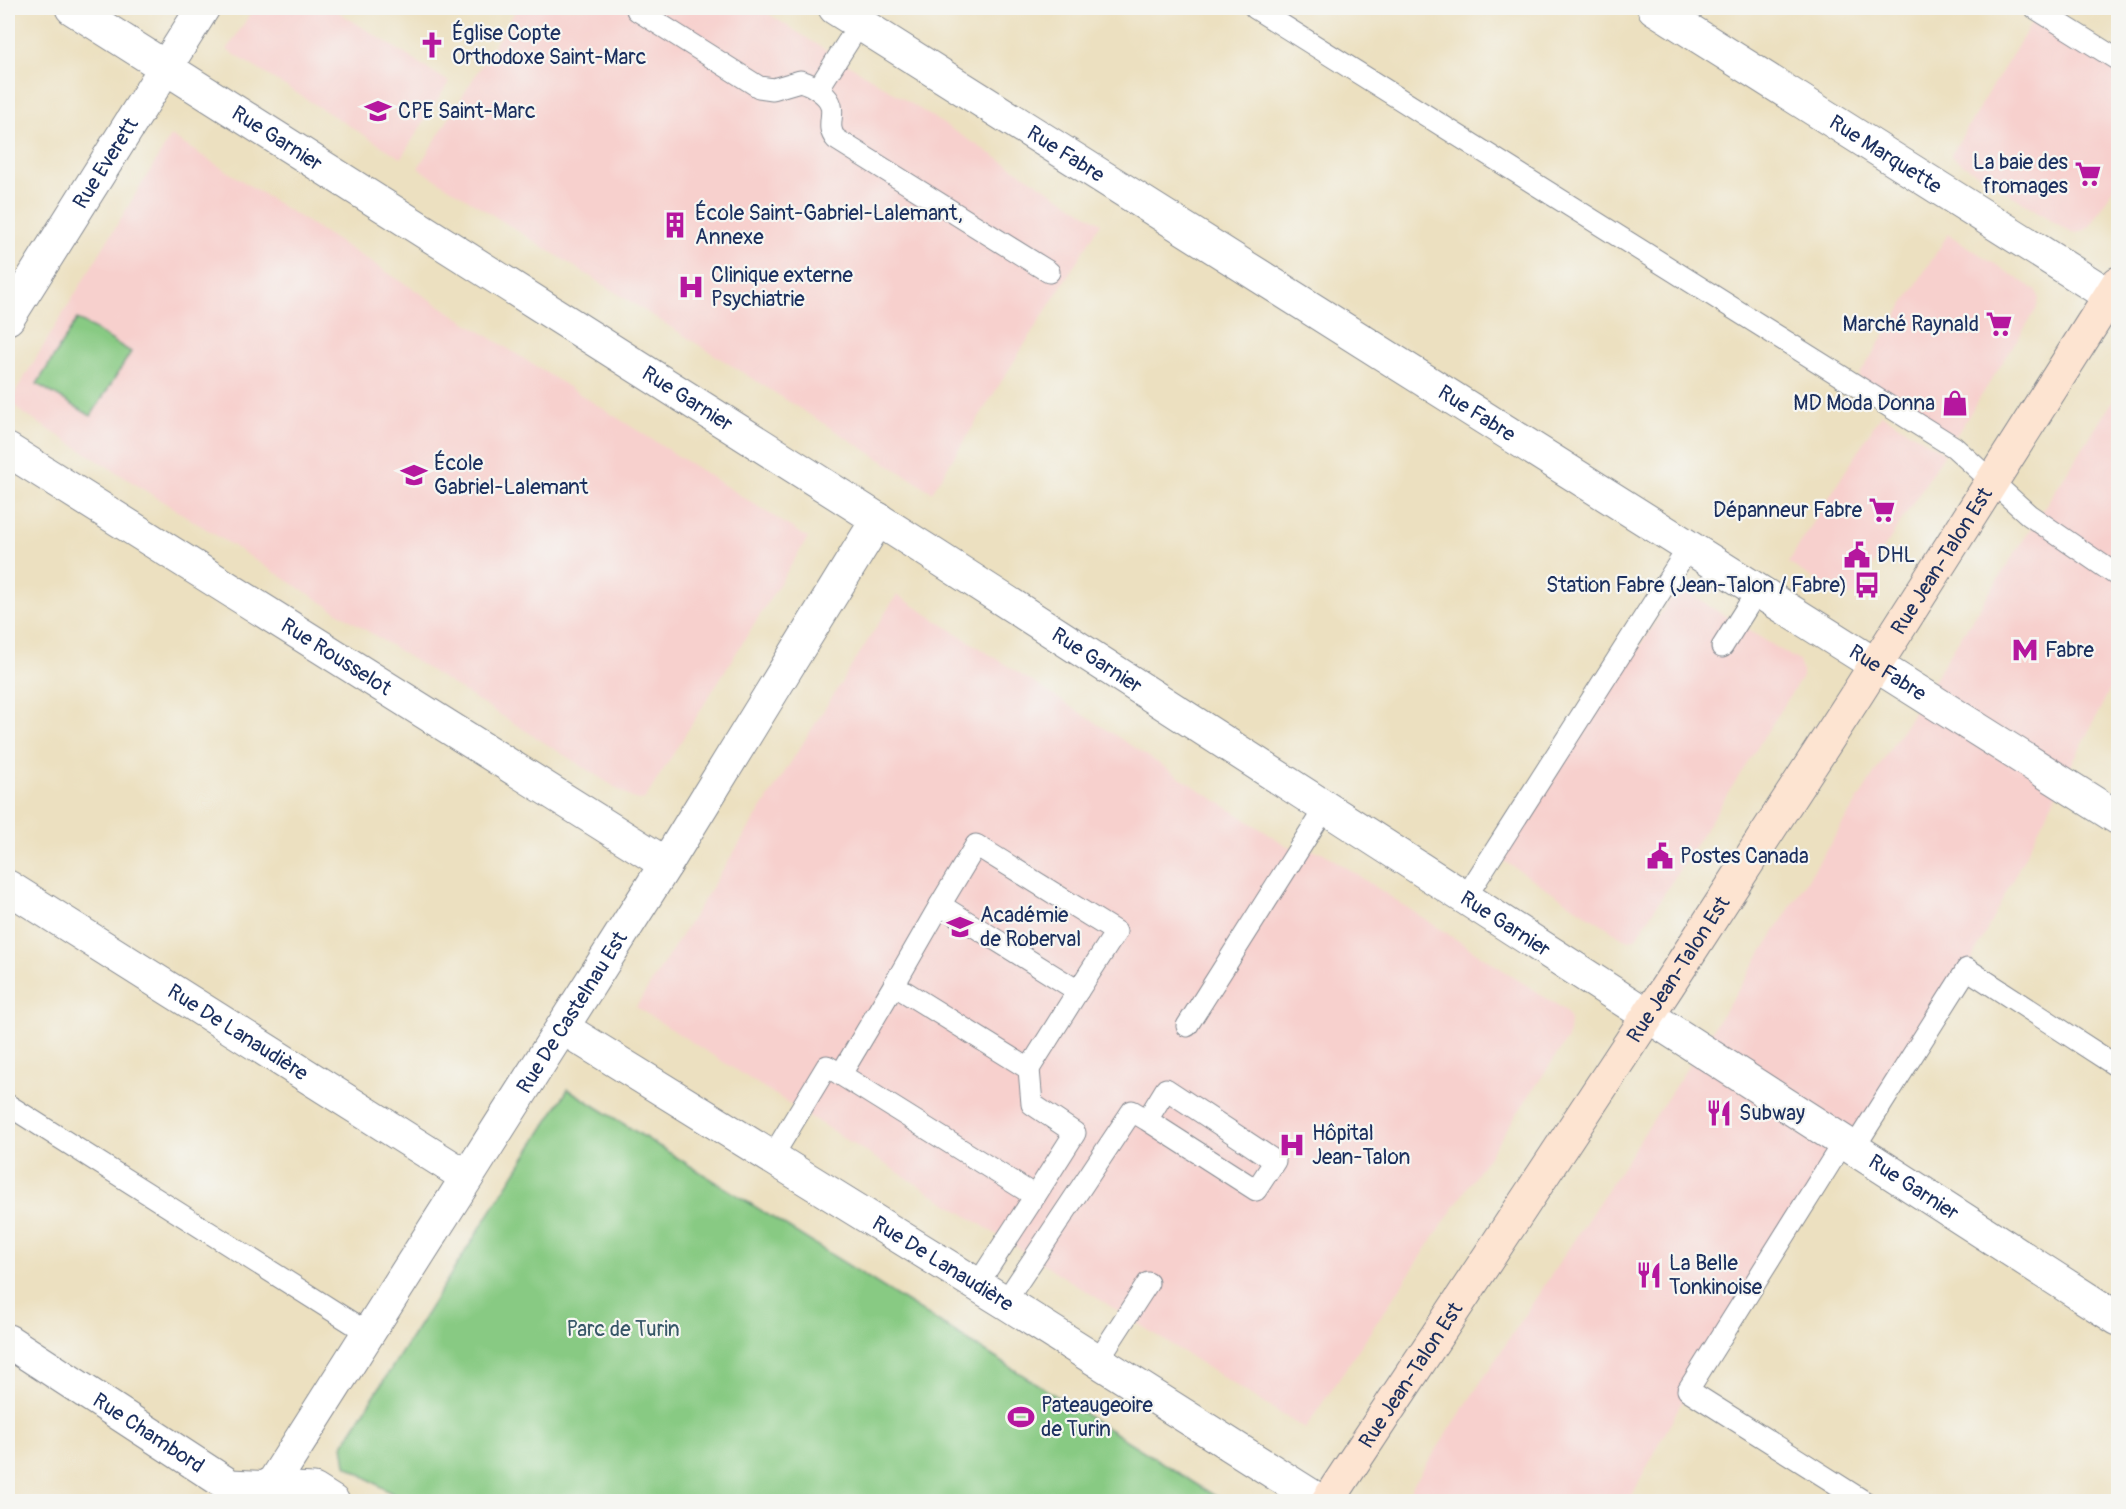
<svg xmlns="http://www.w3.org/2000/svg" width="2126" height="1509" font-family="Pangolin,sans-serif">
  <rect width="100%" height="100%" fill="#f6f6f2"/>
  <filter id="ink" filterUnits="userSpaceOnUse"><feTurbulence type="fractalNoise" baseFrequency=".0167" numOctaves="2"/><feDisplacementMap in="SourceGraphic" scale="12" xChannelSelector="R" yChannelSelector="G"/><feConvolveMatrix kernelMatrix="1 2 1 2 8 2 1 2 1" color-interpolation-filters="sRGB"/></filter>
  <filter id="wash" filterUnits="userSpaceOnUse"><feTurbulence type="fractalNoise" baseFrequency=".008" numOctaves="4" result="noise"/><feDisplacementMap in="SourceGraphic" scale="24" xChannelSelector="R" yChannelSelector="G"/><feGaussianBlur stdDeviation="1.35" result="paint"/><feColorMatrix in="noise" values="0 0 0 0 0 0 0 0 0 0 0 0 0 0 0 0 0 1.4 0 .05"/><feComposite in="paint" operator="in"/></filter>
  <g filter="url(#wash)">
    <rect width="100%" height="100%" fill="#ece0c0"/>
    <!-- built -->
    <g fill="#f7d0cd">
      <path d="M254 8H332L449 82 401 158 227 50Z"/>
      <path d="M517 8H759L1101 223 932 492 418 168Z"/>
      <path d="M2034 19 2118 73V181L2091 225 2084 231 2076 233 2068 231 1950 156Z"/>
      <path d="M171 136 808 538 645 799 639 800 632 798 21 412 13 403 16 391Z"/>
      <path d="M1948 234 2037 291 2039 300 2036 310 1955 437 1858 377Z"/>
      <path d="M2118 393V674L1967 969 1688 1390 1629 1501 1402 1502 1733 998 1960 638Z"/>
      <path d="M1881 414 1945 453 1858 589 1854 595 1846 596 1838 594 1788 563Z"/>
      <path d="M1678 587 1799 661 1802 671V677L1636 938 1628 941 1501 859Z"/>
      <path d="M896 596H899L1287 846 1322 852 1566 1011 1570 1021 1569 1032 1566 1041 1305 1429 636 1007Z"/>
    </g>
    <!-- green -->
    <g fill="#88ca83" stroke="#527c70" stroke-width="1.5">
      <path d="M77 319 131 352 91 416 37 384Z"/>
      <path d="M568 1089 1223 1501H404L346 1465 343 1445Z"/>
    </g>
  </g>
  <g filter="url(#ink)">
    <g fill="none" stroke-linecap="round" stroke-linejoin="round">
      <!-- lane casing -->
      <g stroke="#84888f" stroke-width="23">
        <g id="lane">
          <path d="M1255 8 1954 447 2029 515 2118 576"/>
          <path d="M2035 8 2118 60"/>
          <path d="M637 10 759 87 773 89 800 81C808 83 815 87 821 92 843 109 822 123 836 139L1049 272"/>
          <path d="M818 89 860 23"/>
          <path d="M1722 647 1758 590"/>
          <path d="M1465 898 1689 547"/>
          <path d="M940 905 976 845 1116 932 1078 991"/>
          <path d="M894 985 940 905 1078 991 1029 1069"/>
          <path d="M1187 1026 1325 808"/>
          <path d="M8 1105 368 1333"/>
          <path d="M1844 1141 1688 1390 1865 1502"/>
          <path d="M1854 1148 1967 969 2118 1067"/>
          <path d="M772 1157 827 1066 1035 1196 1075 1133 1032 1104 1029 1069 894 985 841 1074"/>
          <path d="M977 1285 1035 1196"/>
          <path d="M1005 1302 1132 1111 1147 1120 1256 1190 1275 1161 1166 1089 1147 1120"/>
          <path d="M1098 1360 1148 1283"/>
        </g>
      </g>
      <!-- street casing -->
      <g stroke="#84888f" stroke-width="35">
        <g id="street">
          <path id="s1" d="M72 8 934 555 2118 1319"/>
          <path id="s2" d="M835 8 2118 818"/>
          <path id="s3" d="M1654 8 2118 301"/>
          <path id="s4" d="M8 318 203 8"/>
          <path id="s5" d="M8 450 666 864"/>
          <path id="s6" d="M8 887 467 1177"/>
          <path id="s7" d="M563 1028 1005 1302 1321 1502"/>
          <path id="s8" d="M8 1341 230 1486 314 1490 333 1502"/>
          <path id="s9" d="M261 1502 666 864 878 519"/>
        </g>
      </g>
      <!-- secondary casing -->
      <g stroke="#84888f" stroke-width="35">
        <g id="secondary">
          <path id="s10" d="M1327 1502 1667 987 1857 694 2118 283"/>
        </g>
      </g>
      <!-- lane -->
      <use href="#lane" stroke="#fff" stroke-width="21"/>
      <!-- street -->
      <use href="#street" stroke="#fff" stroke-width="33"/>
      <!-- secondary -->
      <use href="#secondary" stroke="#fde4d1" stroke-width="33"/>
    </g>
  </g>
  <!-- icons -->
  <defs>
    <g id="church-bare" transform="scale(2.07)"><path d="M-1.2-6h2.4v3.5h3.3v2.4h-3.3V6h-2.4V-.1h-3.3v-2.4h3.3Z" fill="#b5179e" stroke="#f6f6f2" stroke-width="2.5" paint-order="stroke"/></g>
    <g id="school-bare" transform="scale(2.07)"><path d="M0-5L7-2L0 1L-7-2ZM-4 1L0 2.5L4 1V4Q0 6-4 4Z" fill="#b5179e" stroke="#f6f6f2" stroke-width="2.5" paint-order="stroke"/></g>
    <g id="supermarket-bare" transform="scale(2.07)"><path d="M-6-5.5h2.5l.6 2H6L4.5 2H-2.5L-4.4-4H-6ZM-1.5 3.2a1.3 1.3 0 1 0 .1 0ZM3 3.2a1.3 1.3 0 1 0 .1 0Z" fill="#b5179e" stroke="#f6f6f2" stroke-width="2.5" paint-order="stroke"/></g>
    <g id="building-bare" transform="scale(2.07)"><path d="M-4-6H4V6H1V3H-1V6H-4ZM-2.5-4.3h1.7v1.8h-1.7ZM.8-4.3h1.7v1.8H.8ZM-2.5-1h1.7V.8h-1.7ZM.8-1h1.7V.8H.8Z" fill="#b5179e" stroke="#f6f6f2" stroke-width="2.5" paint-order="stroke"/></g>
    <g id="hospital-bare" transform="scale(2.07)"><path d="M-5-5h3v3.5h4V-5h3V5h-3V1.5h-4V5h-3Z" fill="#b5179e" stroke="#f6f6f2" stroke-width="2.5" paint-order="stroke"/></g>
    <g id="shop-bare" transform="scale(2.07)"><path d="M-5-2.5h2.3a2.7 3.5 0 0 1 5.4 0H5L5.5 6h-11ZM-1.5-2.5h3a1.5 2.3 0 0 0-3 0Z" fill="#b5179e" stroke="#f6f6f2" stroke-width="2.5" paint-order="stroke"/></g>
    <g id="civic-bare" transform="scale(2.07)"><path d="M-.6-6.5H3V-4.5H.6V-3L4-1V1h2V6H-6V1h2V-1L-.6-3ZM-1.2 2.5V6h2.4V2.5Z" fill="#b5179e" stroke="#f6f6f2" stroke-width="2.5" paint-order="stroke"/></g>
    <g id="bus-bare" transform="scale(2.07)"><path d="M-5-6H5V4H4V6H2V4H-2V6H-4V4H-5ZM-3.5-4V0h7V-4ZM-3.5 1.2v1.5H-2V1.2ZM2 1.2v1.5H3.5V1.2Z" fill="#b5179e" stroke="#f6f6f2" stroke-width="2.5" paint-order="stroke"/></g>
    <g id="metro-bare" transform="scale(2.07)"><path d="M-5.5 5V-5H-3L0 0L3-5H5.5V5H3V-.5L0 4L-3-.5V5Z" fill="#b5179e" stroke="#f6f6f2" stroke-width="2.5" paint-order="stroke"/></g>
    <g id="restaurant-bare" transform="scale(2.07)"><path d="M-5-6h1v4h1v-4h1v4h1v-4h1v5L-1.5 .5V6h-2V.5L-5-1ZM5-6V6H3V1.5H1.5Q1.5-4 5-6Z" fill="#b5179e" stroke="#f6f6f2" stroke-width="2.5" paint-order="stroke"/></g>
    <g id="stadium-bare" transform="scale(2.07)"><path d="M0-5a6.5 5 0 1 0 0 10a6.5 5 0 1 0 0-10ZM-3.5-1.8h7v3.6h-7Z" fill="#b5179e" stroke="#f6f6f2" stroke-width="2.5" paint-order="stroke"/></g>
  </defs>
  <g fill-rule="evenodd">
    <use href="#church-bare" x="432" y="45"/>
    <use href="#school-bare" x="378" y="111"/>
    <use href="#supermarket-bare" x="2088" y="174"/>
    <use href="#building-bare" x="675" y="225"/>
    <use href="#hospital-bare" x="691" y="287"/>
    <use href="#supermarket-bare" x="1999" y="324"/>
    <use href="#shop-bare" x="1955" y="403"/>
    <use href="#school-bare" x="414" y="475"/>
    <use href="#supermarket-bare" x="1882" y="510"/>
    <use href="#civic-bare" x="1857" y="555"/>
    <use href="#bus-bare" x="1867" y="585"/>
    <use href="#metro-bare" x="2025" y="650"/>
    <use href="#civic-bare" x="1660" y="856"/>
    <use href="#school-bare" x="960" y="927"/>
    <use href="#restaurant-bare" x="1719" y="1113"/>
    <use href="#hospital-bare" x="1292" y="1145"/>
    <use href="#restaurant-bare" x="1649" y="1275"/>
    <use href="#stadium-bare" x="1021" y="1417"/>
  </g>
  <g text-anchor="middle" stroke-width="4.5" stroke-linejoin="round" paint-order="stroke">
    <!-- poi labels -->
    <g font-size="21" fill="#1b2f5e" stroke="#f6f6f2" text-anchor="start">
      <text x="452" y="40">Église Copte<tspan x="452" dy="24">Orthodoxe Saint-Marc</tspan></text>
      <text x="398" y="118">CPE Saint-Marc</text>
      <text x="2068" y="169" text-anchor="end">La baie des<tspan x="2068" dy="24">fromages</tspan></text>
      <text x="695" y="220">École Saint-Gabriel-Lalemant,<tspan x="695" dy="24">Annexe</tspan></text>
      <text x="711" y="282">Clinique externe<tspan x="711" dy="24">Psychiatrie</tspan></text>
      <text x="1979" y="331" text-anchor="end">Marché Raynald</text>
      <text x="1935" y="410" text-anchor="end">MD Moda Donna</text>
      <text x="434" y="470">École<tspan x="434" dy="24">Gabriel-Lalemant</tspan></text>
      <text x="1862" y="517" text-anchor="end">Dépanneur Fabre</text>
      <text x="1877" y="562">DHL</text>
      <text x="1847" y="592" text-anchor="end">Station Fabre (Jean-Talon / Fabre)</text>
      <text x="2045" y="657">Fabre</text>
      <text x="1680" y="863">Postes Canada</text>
      <text x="980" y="922">Académie<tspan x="980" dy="24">de Roberval</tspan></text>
      <text x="1739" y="1120">Subway</text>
      <text x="1312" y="1140">Hôpital<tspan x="1312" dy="24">Jean-Talon</tspan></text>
      <text x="1669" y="1270">La Belle<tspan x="1669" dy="24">Tonkinoise</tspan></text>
      <text x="1041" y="1412">Pateaugeoire<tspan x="1041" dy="24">de Turin</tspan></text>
    </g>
    <!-- street labels -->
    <g font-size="21" fill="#1b2f5e" stroke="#f6f6f2">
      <text dy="7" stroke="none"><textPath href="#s1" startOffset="243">Rue Garnier</textPath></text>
      <text dy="7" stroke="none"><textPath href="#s2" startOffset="273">Rue Fabre</textPath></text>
      <text dy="7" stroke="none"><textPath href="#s3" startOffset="274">Rue Marquette</textPath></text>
      <text dy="7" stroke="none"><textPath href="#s4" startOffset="183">Rue Everett</textPath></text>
      <text dy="7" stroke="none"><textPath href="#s1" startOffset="729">Rue Garnier</textPath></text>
      <text dy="7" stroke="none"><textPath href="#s2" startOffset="759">Rue Fabre</textPath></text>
      <text dy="7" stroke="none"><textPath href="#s10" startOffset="1124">Rue Jean-Talon Est</textPath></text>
      <text dy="7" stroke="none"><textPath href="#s5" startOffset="388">Rue Rousselot</textPath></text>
      <text dy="7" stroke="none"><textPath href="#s1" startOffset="1215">Rue Garnier</textPath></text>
      <text dy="7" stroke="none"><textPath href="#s2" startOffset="1245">Rue Fabre</textPath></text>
      <text dy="7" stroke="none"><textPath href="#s1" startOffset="1701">Rue Garnier</textPath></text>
      <text dy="7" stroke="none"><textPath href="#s10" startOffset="638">Rue Jean-Talon Est</textPath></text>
      <text dy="7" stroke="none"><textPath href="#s9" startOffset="580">Rue De Castelnau Est</textPath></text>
      <text dy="7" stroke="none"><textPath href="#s6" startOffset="272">Rue De Lanaudière</textPath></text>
      <text dy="7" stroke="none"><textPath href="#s1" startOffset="2187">Rue Garnier</textPath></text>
      <text dy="7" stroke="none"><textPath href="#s7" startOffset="447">Rue De Lanaudière</textPath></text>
      <text dy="7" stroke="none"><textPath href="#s10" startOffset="152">Rue Jean-Talon Est</textPath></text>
      <text dy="7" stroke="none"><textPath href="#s8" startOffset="168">Rue Chambord</textPath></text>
    </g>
    <!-- park labels -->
    <g font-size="21" fill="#365667" stroke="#f6f6f2">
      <text x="623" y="1336">Parc de Turin</text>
    </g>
  </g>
  <!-- margin -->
  <rect width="2126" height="1509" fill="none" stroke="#f6f6f2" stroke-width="30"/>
</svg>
